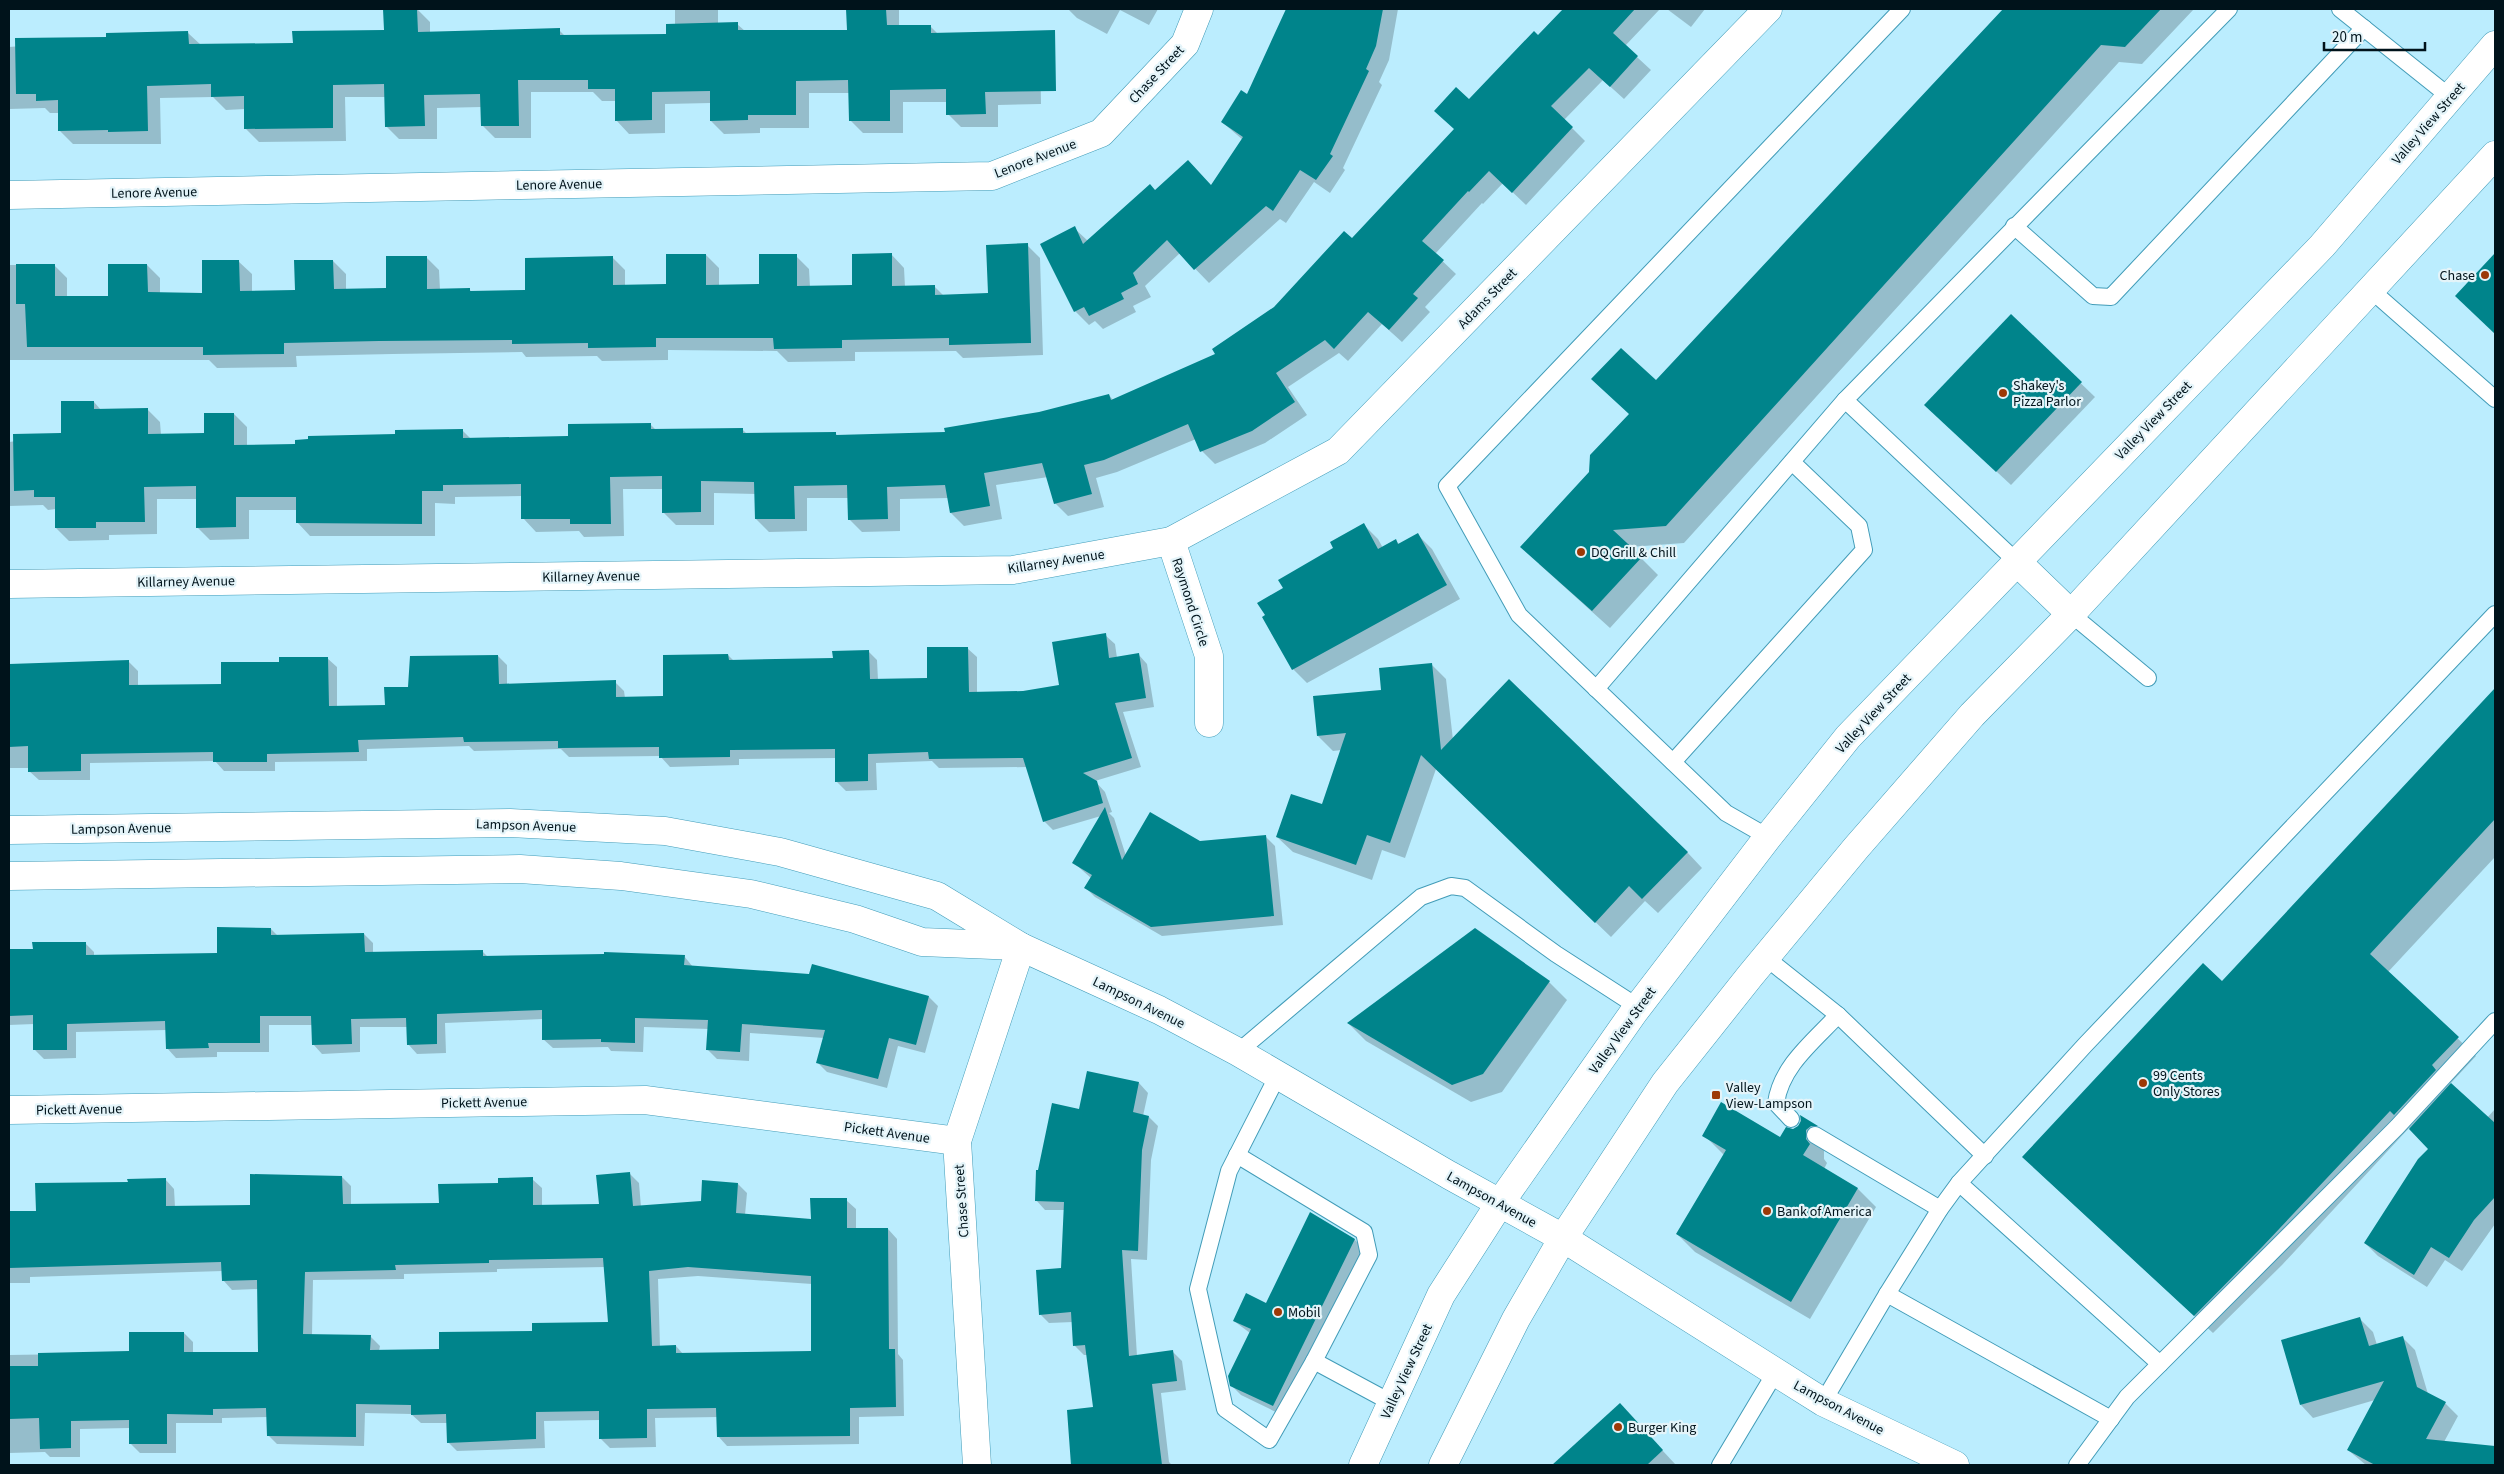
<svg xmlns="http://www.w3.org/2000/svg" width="2504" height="1474" font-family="'Source Sans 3',sans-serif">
  <rect width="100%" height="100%" fill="#bbedfe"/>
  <!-- shadow -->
  <g fill="#0003" fill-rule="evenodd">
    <path d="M417 9 430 22V33L559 30 565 36H667L675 25V9H718V24H737L745 31H848V9H899V26H930L938 34 1040 45 1041 104 998 105V127H961L948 114V102H903V133H863L850 120 849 93H809V128H760V133L724 134 711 121V103L665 104V133L629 134 616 120V101H602L593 92H531V138H495L482 125V107L437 108V139H399L386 126V97H345L346 141 259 142 246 129 245 109 226 110 213 97 160 98 161 144H73L60 131 59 113H50L45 108 9 109V47L188 33 201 45H294L385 32Z"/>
    <path d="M1068 9H1158L1149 25 1120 10 1107 34 1077 18Z"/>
    <path d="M1295 9H1398L1389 60 1379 82 1382 85 1343 168 1345 170 1330 193 1314 182 1286 223 1280 219 1209 283 1180 253 1145 286 1151 297 1133 306 1136 312 1103 329 1095 321 1089 325 1075 311 1074 228 1088 241 1155 191 1211 186 1243 140 1222 122 1286 55Z"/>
    <path d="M1565 9H1660L1625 46 1651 70 1624 99 1603 80 1564 120 1585 141 1526 205 1503 183 1483 204 1482 203 1435 254 1456 274 1425 307 1430 312 1402 342 1382 324 1348 361 1339 353 1288 387 1307 415 1265 443 1215 464 1202 451 1196 439 1117 472 1096 478 1104 507 1068 516 1055 503 1048 477 996 485 1002 519 964 526 951 513 949 498 900 499V531L862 532 849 519V498H807V531L769 532 756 519V494L714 493V525H676L663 512V489H623L624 536 584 537 579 531 536 532 523 518 522 496 455 497V504L435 503V536H310L297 522V510H249V539L210 540 197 527V499H157V534L109 535V540L69 541 56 528V509L48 510 43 505 9 506V442L63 435 94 402 101 410 147 409 160 422 161 435 206 434 234 414 247 427V446L297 445 463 431 471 439 569 437 650 424 656 430 742 429 748 435 835 433 838 436 947 433 1040 413 1109 395 1113 400 1217 355 1275 308 1353 240 1455 129 1469 101 1539 37Z"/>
    <path d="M1667 9H1705L1691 27Z"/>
    <path d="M2005 9H2194L2142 64 2119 62 1684 543 1630 547 1658 575 1610 628 1539 564 1590 473 1656 381Z"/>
    <path d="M1027 245 1040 258 1043 355 963 358 956 351 855 352V361L788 362 777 351 668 350V360L602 361 597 356 526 357 522 352 393 354 296 356 297 367 217 368 209 360H9V265H54L67 278V297H110L147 265 160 278V293L204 294 238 261 252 274V292L296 291 333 261 346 274V290L388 289 426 257 439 270 440 290 469 289 472 292 527 291 612 257 625 270V286L667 285 706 255 719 268V286H760L796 256 809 269 810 287 854 286 891 254 904 268 905 287 934 286 944 296 989 294Z"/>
    <path d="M2495 255V333L2457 296Z"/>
    <path d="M2011 316 2095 397 2011 485 1940 419Z"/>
    <path d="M1364 525 1378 539 1383 548 1396 541 1400 545 1418 535 1432 549 1460 599 1307 683 1293 669 1266 615 1285 588Z"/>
    <path d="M1105 635 1115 644 1117 658 1138 654 1147 664 1154 707 1123 712 1141 767 1095 781 1105 792 1112 812 1109 813 1114 818 1126 856 1200 842 1266 837 1275 846 1283 925 1162 936 1095 897 1085 887 1091 878 1074 863 1101 816 1053 830 1044 821 1027 767 939 768 932 761 876 763 877 790 846 791 836 781V758L739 759V765L670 767 660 756 569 757 561 749 474 751 469 746 367 749V761L275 762V771H224L215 761 90 763V780H39L29 771V768H9V665L128 661 138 671V687L222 685 280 663 327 658 337 667V707L386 706 409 688 498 656 507 665V685L615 682 624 691 625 698 664 697 728 655 734 661 834 659 868 651 877 660 878 680 928 679 967 648 977 657V693L1024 692 1060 686Z"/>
    <path d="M1431 664 1446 679 1453 740 1687 852 1702 868 1658 913 1645 901 1611 937 1436 769 1405 858 1382 850 1372 880 1293 852 1277 837 1322 806 1342 750 1333 751 1318 736 1383 691Z"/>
    <path d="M2495 690V857L2388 972 2476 1056 2450 1084 2487 1118 2495 1109V1224L2462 1271 2445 1260 2427 1287 2378 1256 2365 1243 2430 1149 2409 1128 2282 1265 2213 1333 2042 1175Z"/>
    <path d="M271 929 278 936 364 934 373 943V954L483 952 488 957 684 956 693 967 929 997 938 1006 925 1053 898 1046 887 1088 827 1072 818 1063 824 1038 750 1033 749 1061 717 1059 707 1049 709 1029 644 1027 643 1052 611 1051 608 1047 553 1048 543 1039V1019L445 1023 446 1053 417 1054 408 1044V1027H360V1052L322 1054 313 1044 312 1025H269V1052H217V1057L176 1058 167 1048V1030L76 1032V1058L44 1059 35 1050 34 1024 9 1025V950H34L85 943 94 952V956L218 954Z"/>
    <path d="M1549 982 1567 1000 1502 1092 1471 1102 1366 1041 1348 1023Z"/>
    <path d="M1087 1073 1139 1083 1148 1093 1143 1116 1149 1117 1158 1126 1151 1160 1147 1260 1131 1259 1137 1356 1172 1351 1182 1361 1186 1390 1161 1393 1169 1462 1172 1465H1072V1436L1094 1408 1087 1355H1084L1075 1346 1073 1322 1049 1323 1040 1314 1063 1270 1065 1210H1045L1036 1200 1039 1172 1080 1110Z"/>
    <path d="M1801 1117 1817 1127 1834 1144 1824 1149V1159L1827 1163 1824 1169 1858 1189 1876 1207 1810 1319 1695 1252 1677 1234 1724 1155 1704 1135 1780 1139 1799 1127Z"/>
    <path d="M630 1174 639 1183 641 1207 702 1202 738 1184 747 1193 745 1215 812 1220 846 1200 856 1209V1229H888L897 1239 898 1354 903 1360 904 1416 859 1417V1444L727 1446 718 1436V1417L655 1418 656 1447 610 1448 600 1438V1420L544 1421 545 1448 457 1451 448 1442 447 1423H421L411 1414 365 1413 364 1446 277 1444 268 1435V1417L222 1418V1423H176V1453H140L131 1444 130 1428 80 1429V1457H50L45 1452 9 1453V1355L130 1353 184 1333 193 1342V1353H259L258 1289 232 1290 223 1280V1271L30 1277V1283H9V1213L37 1212 129 1183 165 1179 174 1189 175 1207 252 1206 342 1177 351 1186V1205L440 1204 499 1184 532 1179 542 1188V1206L600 1205ZM605 1267 609 1323 533 1332 440 1350 379 1351 380 1346 370 1336 312 1335 313 1280 404 1279V1274L497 1272V1269ZM698 1276 812 1284V1352L683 1354 676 1346 660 1347 658 1279Z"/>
    <path d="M1354 1239 1364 1249 1282 1415 1241 1395 1231 1385 1250 1333 1234 1321 1266 1304Z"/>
    <path d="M2360 1319 2373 1332 2377 1345 2402 1337 2415 1350 2428 1394 2445 1403 2458 1416 2444 1442 2495 1447V1465H2366L2348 1450 2375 1400 2313 1418 2301 1405Z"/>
    <path d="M1620 1405 1676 1465H1554Z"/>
  </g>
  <!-- building -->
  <g fill="#00848b" fill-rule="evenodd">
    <path d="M383 9H417L418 32 560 28V35L666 34V24L738 22V30H847L846 9H886L887 25H931V33L1055 30 1056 91 985 92 986 114 946 115V89L890 90V121H849L848 80 796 81V115H748V120L710 121V91L652 92V120L615 121V89H588V80H518L519 126H481L480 94 424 95 425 126 385 127 384 84 333 85V128L244 129V96L211 97V84L147 86 148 131 108 132V130L58 131V100L36 101V94H16L15 38 106 37V33L188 31 189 44 293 43 292 31 384 30Z"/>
    <path d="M1286 9H1383L1376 46 1366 69 1369 71 1330 154 1333 156 1316 180 1300 170 1273 211 1266 206 1194 270 1167 240 1133 273 1138 284 1121 293 1124 299 1089 316 1084 307 1074 312 1040 244 1075 226 1083 244 1150 184 1155 190 1188 160 1211 185 1243 137 1221 122 1241 90 1247 94Z"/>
    <path d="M1563 9H1635L1613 33 1638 56 1610 87 1589 68 1551 106 1573 127 1512 193 1489 171 1469 192 1468 191 1422 241 1444 260 1413 294 1418 298 1389 330 1368 312 1334 349 1325 340 1276 373 1295 402 1252 431 1200 452 1188 424 1104 460 1084 465 1092 494 1054 504 1042 463 984 473 990 506 950 513 945 485 887 487 888 519 848 520 847 485 794 486 795 519H755L754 482 701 481V512L662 513V476L610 477 611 524H570V519H521V484L443 485V491H422V524L296 523V497H236V527L196 528V486L144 487 145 522H96V528H55V497H34V490L14 491 13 434 61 433V401H94V409L148 408V434L204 433V413H234V445L295 444V440L308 439V436L395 434V430L463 429V438L568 436V424L651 423V429L743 428V433L836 432V435L945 432 944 428 1039 412 1109 394 1111 400 1215 354 1212 349 1274 307 1344 231 1352 238 1454 129 1434 111 1456 87 1469 99 1534 31 1538 35Z"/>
    <path d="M2003 9H2161L2125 47 2101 45 1666 526 1613 530 1642 557 1592 611 1520 547 1589 472 1590 455 1629 414 1591 379 1621 348 1656 380Z"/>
    <path d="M1028 243 1031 343 949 345V338L842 340V348L774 349 773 338H656V347L588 348V343L512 344V340L379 341 284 343V354L203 355V347H27L25 304H16V264H55V296H108V264H147L148 292 202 293V260H239L240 291 295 290 294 260H333L334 289 386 288V256H427V289L470 288V291L525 290V258L613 256V285L666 284V254H706V285L759 284V254H797V286L852 285V254L892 253V286L935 285V295L988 293 986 245Z"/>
    <path d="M2495 253V334L2455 296Z"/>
    <path d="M2011 314 2082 382 1996 472 1924 405Z"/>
    <path d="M1364 523 1378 549 1396 539 1398 544 1418 533 1447 585 1292 670 1262 617 1265 615 1257 603 1283 588 1278 580 1333 548 1330 542Z"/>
    <path d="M1106 633 1109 658 1139 653 1146 698 1115 703 1132 758 1083 773 1097 781 1103 803 1043 822 1023 758 929 759 928 752 868 754V781L835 782V749L730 750V757L659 758V747L558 748V741L464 742 463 737 358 740 359 752 267 754V762H213V752L81 754V771L28 772V746L9 747V664L129 660V685L221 684V662H279V657H328L329 706 385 705 384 687H408L410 656 498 655 499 684 616 680V697L663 696V655L728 654 729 660 833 658 832 651 869 650 870 679 927 678V647H968L969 692 1023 691 1059 685 1052 642Z"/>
    <path d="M1432 663 1441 750 1509 679 1688 852 1642 899 1629 886 1595 923 1421 755 1390 843 1367 835 1356 865 1276 837 1291 794 1322 804 1346 733 1317 736 1313 696 1381 690 1379 668Z"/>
    <path d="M2495 688V819L2370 954 2459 1037 2432 1065 2436 1070 2394 1115 2390 1111 2263 1246 2194 1316 2022 1157 2203 963 2222 981Z"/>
    <path d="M1105 807 1122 860 1150 812 1200 841 1266 835 1274 916 1151 927 1084 888 1092 875 1072 863Z"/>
    <path d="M217 927 271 928V935L364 933 365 952 483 950V956L604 954V952L685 955 684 965 809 974 812 964 929 996 916 1045 889 1038 878 1079 816 1063 825 1030 742 1024 740 1052 706 1050 708 1020 635 1018V1043L601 1042V1039L542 1040V1010L437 1014V1044L407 1045 406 1018 351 1019 352 1044 312 1045 311 1016H260V1043H208L209 1048 166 1049 165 1021 67 1024V1050H33V1015L9 1016V949H33L32 942H86V955L217 953Z"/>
    <path d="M1475 928 1550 981 1483 1074 1452 1085 1347 1023Z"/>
    <path d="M1087 1071 1139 1082 1133 1112 1149 1116 1142 1150 1138 1251 1122 1250 1129 1356 1173 1350 1177 1381 1152 1384 1162 1465H1071L1067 1410 1093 1407 1085 1345 1073 1346 1071 1312 1039 1315 1036 1270 1061 1268 1064 1202 1035 1201 1036 1170H1038L1052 1103 1079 1109Z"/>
    <path d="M2451 1083 2495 1123V1197L2474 1220 2449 1258 2431 1247 2414 1275 2364 1243 2418 1159 2428 1149 2409 1129Z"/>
    <path d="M1721 1102 1780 1137 1786 1127 1793 1129 1798 1126 1801 1121 1800 1115 1818 1126H1811L1806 1130V1139L1810 1144 1803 1155 1858 1188 1791 1302 1676 1234 1726 1150 1702 1136Z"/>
    <path d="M630 1172 633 1206 701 1201 702 1180 738 1183 736 1213 811 1219 810 1198H847V1228H888L889 1349H895L896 1407 850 1408V1436L717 1437 716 1408 647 1409V1438L599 1439V1411L536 1412V1439L447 1443 446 1414 411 1415V1405L356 1404V1437L267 1436 266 1408 213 1409V1415L167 1414V1444H129V1420L71 1421V1448L40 1449 39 1418 9 1419V1366H38V1353L129 1351V1332H184V1352H258L257 1280 222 1281 221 1262 9 1268V1211H36L35 1183 128 1182 127 1179 166 1178V1206L250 1205V1174L342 1176 343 1204 439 1203 438 1184 498 1183V1178L533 1177V1205L599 1204 596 1175ZM603 1258 608 1322 532 1323V1331L439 1332V1349L370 1350 371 1335 303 1334 305 1272 396 1270 395 1265 489 1263V1260ZM688 1267 811 1276V1351L676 1353V1345L652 1346 649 1271Z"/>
    <path d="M1310 1212 1355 1239 1273 1406 1230 1386 1228 1376 1251 1329 1233 1321 1246 1293 1266 1303Z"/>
    <path d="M2360 1317 2369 1346 2403 1336 2417 1387 2446 1402 2426 1439 2495 1446V1465H2375L2347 1450 2384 1381 2300 1405 2281 1340Z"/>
    <path d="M1620 1403 1663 1450 1647 1465H1552Z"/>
  </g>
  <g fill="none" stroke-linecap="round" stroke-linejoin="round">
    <!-- lane casing -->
    <g stroke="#429cb8" stroke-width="18">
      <g id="lane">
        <path d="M2340 9 2450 97"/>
        <path d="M2014 226 2093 296 2111 297 2364 28"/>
        <path d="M2371 290 2495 399"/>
        <path d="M2016 561 1845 400 2229 9"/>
        <path d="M2071 614 2148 678"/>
        <path d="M1596 689 1845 400"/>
        <path d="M1673 762 1864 550 1859 526 1792 462"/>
        <path d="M1768 837 1726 813 1519 615 1447 486 1902 9"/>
        <path d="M1765 957 1838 1015 1985 1156"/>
        <path d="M1238 1052 1421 897 1451 886 1465 888 1556 954 1638 1007"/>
        <path d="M1278 1075 1229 1171 1198 1289 1225 1409 1269 1440 1314 1361 1392 1403"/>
        <path d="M1791 1119 1776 1103C1781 1066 1814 1041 1838 1015"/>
        <path d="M1815 1135 1940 1209"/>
        <path d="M1237 1155 1364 1232 1369 1255 1314 1361"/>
        <path d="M1959 1183 2160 1364"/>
        <path d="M1887 1294 2111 1419"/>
        <path d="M1823 1402 1887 1294 1940 1209 1959 1183 2085 1045 2495 614"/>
        <path d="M1720 1465 1775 1373"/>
        <path d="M2077 1465 2127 1397 2397 1127 2495 1021"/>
      </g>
    </g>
    <!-- street casing -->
    <g stroke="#429cb8" stroke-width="29">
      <g id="street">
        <path d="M9 195 992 176 1101 133 1185 44 1199 9"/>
        <path d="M1171 541 1209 656V723"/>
        <path d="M9 584 1013 570 1171 541 1338 451 1768 9"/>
        <path d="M9 1110 645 1100 957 1141"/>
        <path d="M977 1465 957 1141 1021 947"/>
      </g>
    </g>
    <!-- secondary casing -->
    <g stroke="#429cb8" stroke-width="29">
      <g id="secondary">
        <path d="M9 830 510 823 665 831 780 852 937 896 1021 947 1159 1010 1238 1052 1449 1175 1563 1238 1823 1402 1955 1465"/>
        <path d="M9 876 520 869 621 876 751 894 855 919 922 942 1017 946"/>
      </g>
    </g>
    <!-- primary casing -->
    <g stroke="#429cb8" stroke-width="29">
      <g id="primary">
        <path d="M2016 561 2071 614"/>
        <path d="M1363 1465 1441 1295 1500 1203 1634 1012 1768 837 1848 737 2322 246 2495 45"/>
        <path d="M1443 1465 1516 1319 1563 1238 1665 1083 1750 976 1856 848 1972 715 2071 614 2495 155"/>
      </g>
    </g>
    <!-- lane -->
    <use href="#lane" stroke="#fff" stroke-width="16"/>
    <!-- street -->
    <use href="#street" stroke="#fff" stroke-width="28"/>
    <!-- secondary -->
    <use href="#secondary" stroke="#fff" stroke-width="28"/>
    <!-- primary -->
    <use href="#primary" stroke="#fff" stroke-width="28"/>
  </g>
  <!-- markers -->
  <g fill="#9d3906" stroke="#e4f4f9" stroke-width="2">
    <circle cx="2485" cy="275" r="5"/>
    <circle cx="2003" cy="393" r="5"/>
    <circle cx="1581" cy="552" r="5"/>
    <circle cx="2143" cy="1083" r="5"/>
    <rect x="1711" y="1090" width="10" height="10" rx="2.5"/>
    <circle cx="1767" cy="1211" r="5"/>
    <circle cx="1278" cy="1312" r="5"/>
    <circle cx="1618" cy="1427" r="5"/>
  </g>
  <g text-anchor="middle" stroke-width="4.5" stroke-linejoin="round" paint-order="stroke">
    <!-- street labels -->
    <g font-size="14" fill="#00131b" stroke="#e4f4f9">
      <text transform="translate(1156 74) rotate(-47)" y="5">Chase Street</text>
      <text transform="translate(2428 123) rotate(-49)" y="5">Valley View Street</text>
      <text transform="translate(1035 158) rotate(-21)" y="5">Lenore Avenue</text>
      <text transform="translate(559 184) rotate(-1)" y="5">Lenore Avenue</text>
      <text transform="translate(154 192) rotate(-1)" y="5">Lenore Avenue</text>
      <text transform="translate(1487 298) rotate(-46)" y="5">Adams Street</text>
      <text transform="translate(2153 420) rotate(-46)" y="5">Valley View Street</text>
      <text transform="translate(1056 561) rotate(-9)" y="5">Killarney Avenue</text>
      <text transform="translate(591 576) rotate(-1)" y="5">Killarney Avenue</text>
      <text transform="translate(186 581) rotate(-1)" y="5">Killarney Avenue</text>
      <text transform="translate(1191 602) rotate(72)" y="5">Raymond Circle</text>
      <text transform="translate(1873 713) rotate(-47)" y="5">Valley View Street</text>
      <text transform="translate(526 825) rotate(2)" y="5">Lampson Avenue</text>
      <text transform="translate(121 828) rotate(-1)" y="5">Lampson Avenue</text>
      <text transform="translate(1139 1002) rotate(26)" y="5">Lampson Avenue</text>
      <text transform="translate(1622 1030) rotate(-54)" y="5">Valley View Street</text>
      <text transform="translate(484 1102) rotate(-1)" y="5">Pickett Avenue</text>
      <text transform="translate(79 1109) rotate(-1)" y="5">Pickett Avenue</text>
      <text transform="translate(887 1132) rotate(8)" y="5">Pickett Avenue</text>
      <text transform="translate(1492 1199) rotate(29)" y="5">Lampson Avenue</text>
      <text transform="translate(961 1201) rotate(-94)" y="5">Chase Street</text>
      <text transform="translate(1406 1371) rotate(-65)" y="5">Valley View Street</text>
      <text transform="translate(1839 1407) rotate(28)" y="5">Lampson Avenue</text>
    </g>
    <!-- poi labels -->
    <g font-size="14" fill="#00131b" stroke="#e4f4f9" text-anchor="start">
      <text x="2475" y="280" text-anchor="end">Chase</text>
      <text x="2013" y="390">Shakey's<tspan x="2013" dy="16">Pizza Parlor</tspan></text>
      <text x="1591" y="557">DQ Grill &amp; Chill</text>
      <text x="2153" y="1080">99 Cents<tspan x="2153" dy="16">Only Stores</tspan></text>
      <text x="1726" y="1092">Valley<tspan x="1726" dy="16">View-Lampson</tspan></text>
      <text x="1777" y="1216">Bank of America</text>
      <text x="1288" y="1317">Mobil</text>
      <text x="1628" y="1432">Burger King</text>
    </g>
  </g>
  <!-- border -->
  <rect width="2504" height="1474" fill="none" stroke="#00131b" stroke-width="20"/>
  <!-- scale -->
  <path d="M2324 42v8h101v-8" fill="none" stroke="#00131b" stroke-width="2.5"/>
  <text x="2332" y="42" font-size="15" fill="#00131b" stroke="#e4f4f9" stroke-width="4" paint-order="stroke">20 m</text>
</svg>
